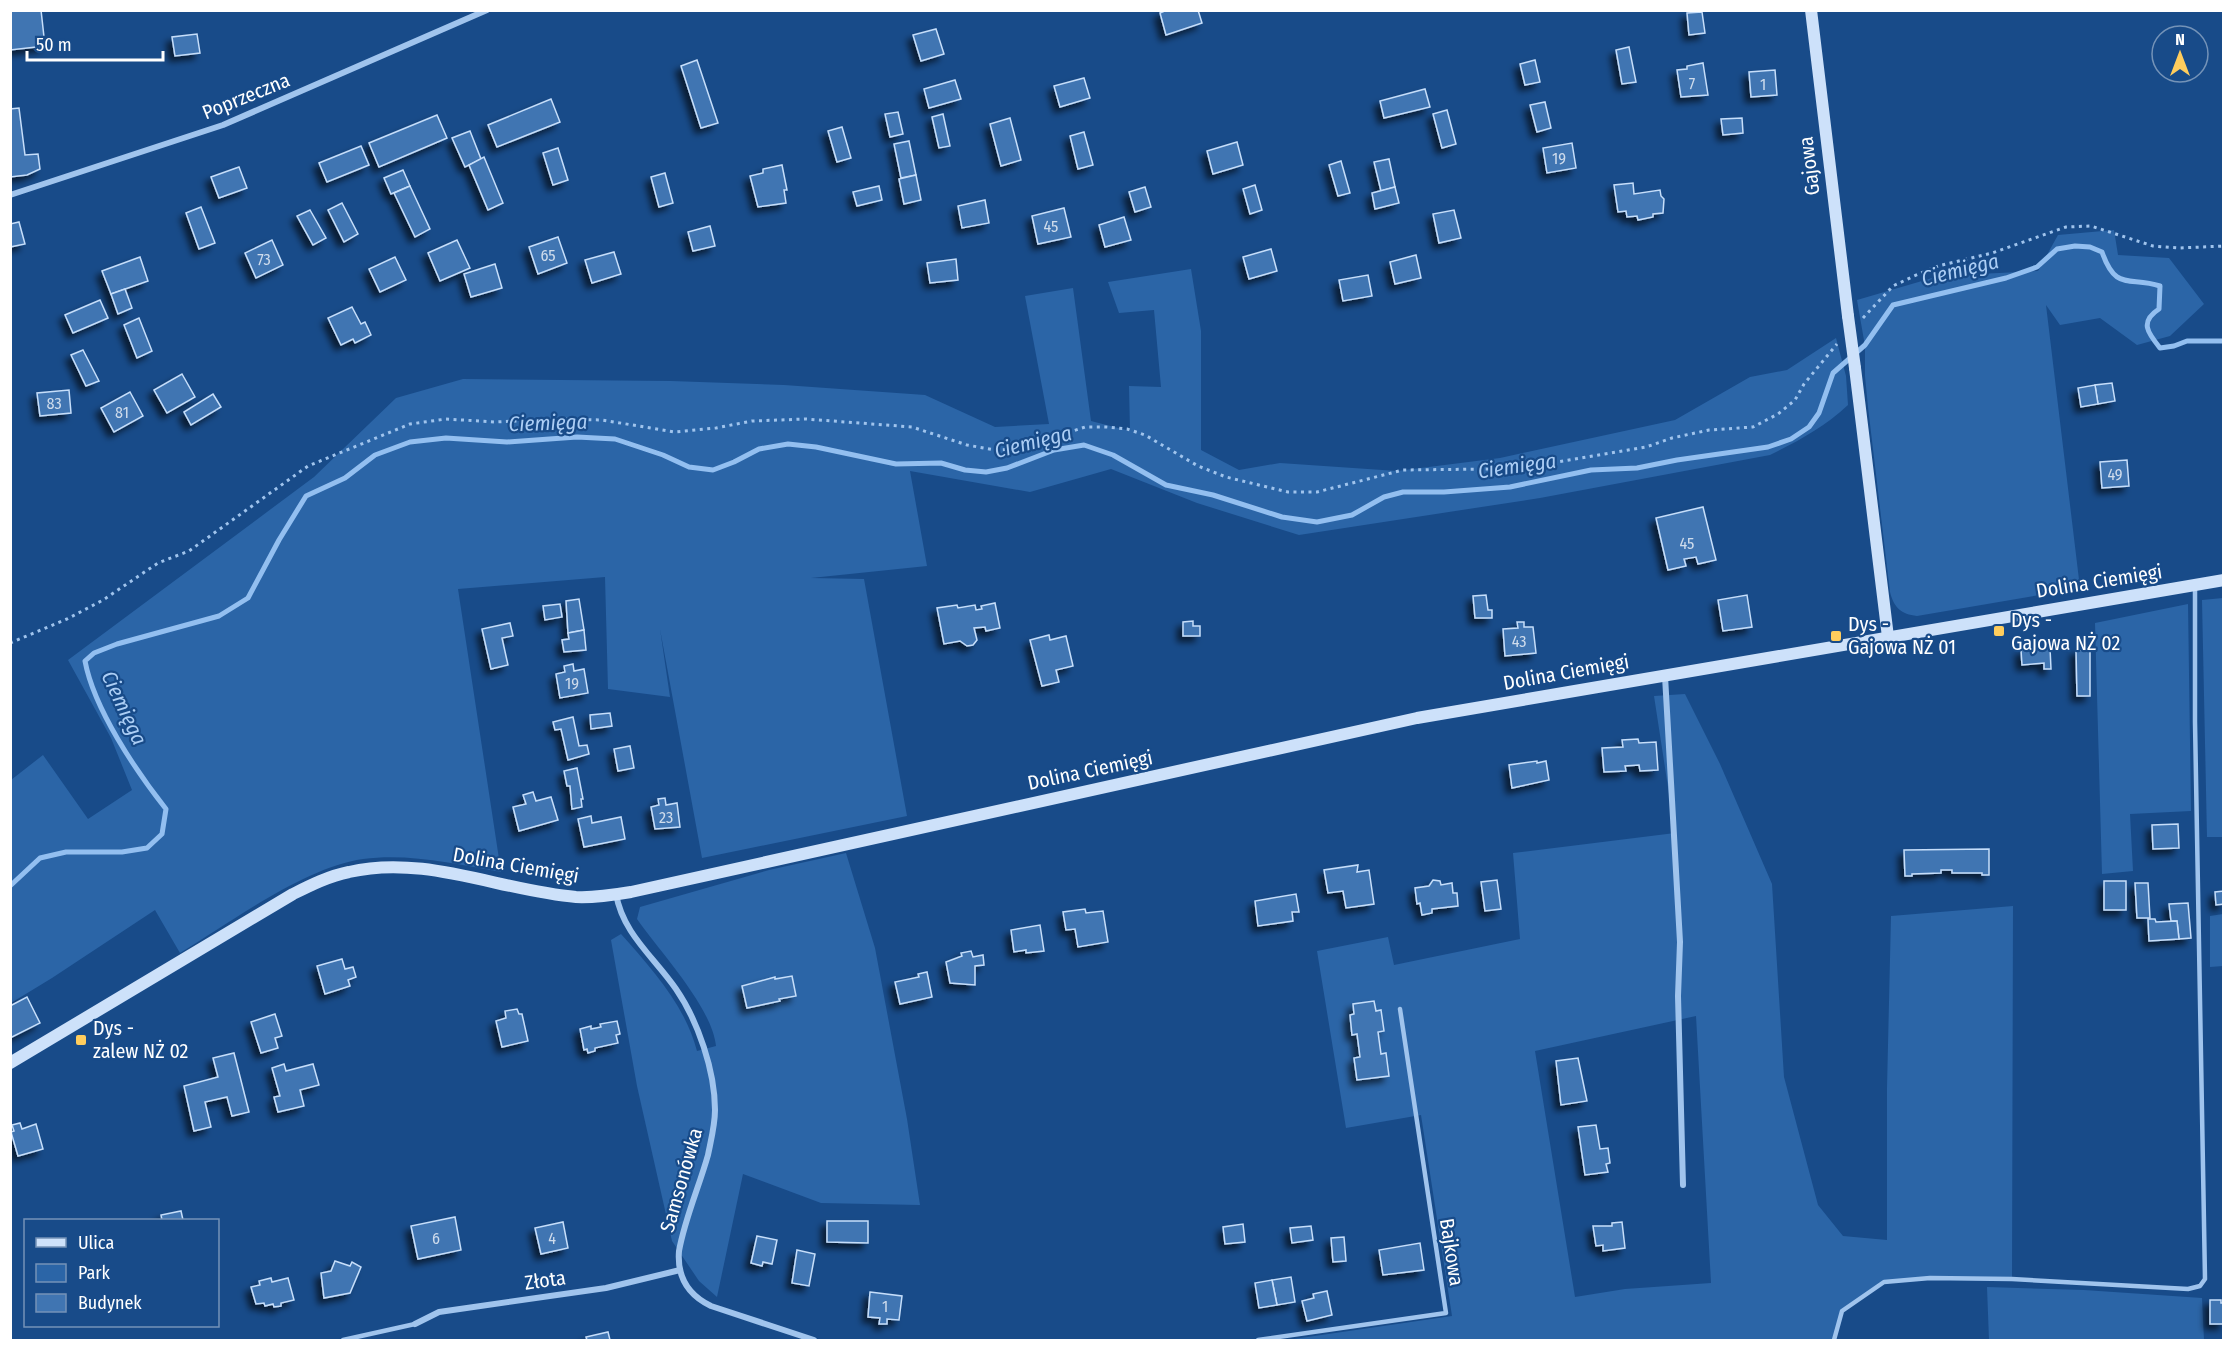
<svg xmlns="http://www.w3.org/2000/svg" width="2234" height="1351" font-family="'Fira Sans Condensed',sans-serif">
  <defs>
    <filter id="shadow"><feDropShadow dx="-5.5" dy="5.5" stdDeviation="3" flood-color="#0009"/></filter>
  </defs>
  <rect width="100%" height="100%" fill="#184b89"/>
  <!-- green -->
  <g fill="#2b65a7" fill-rule="evenodd">
    <path d="M2114 230 2118 255 2169 258 2204 304 2170 336 2137 345 2100 318 2060 325 2046 305 2080 588 1917 616C1901 614 1894 608 1890 592L1868 407 1865 376V346L1857 300 1939 276 2038 271 2058 235Z"/>
    <path d="M1191 269 1201 331V450L1239 470 1280 463 1397 471 1500 458 1675 420 1750 377 1787 370 1836 338 1846 376 1848 405C1823 428 1800 440 1770 455L1540 498 1299 535 1197 503 1111 469 1030 492 910 471 927 566 811 578 864 579 907 816 702 858 660 629 670 697 608 689 605 577 458 589 501 872C456 864 409 853 363 859 305 867 231 922 180 953L155 910 52 978 11 1003V780L43 755 88 819 132 790 111 738 68 660 314 477 396 398 463 379 671 381 784 385 925 395 995 427 1049 424 1025 296 1073 288 1091 421 1130 431 1129 386 1161 387 1154 310 1119 313 1108 282Z"/>
    <path d="M2223 598V837H2207L2202 600Z"/>
    <path d="M2188 604 2191 811 2130 814 2133 871 2102 874 2095 623Z"/>
    <path d="M1685 694 1720 764 1772 884 1784 1077 1818 1205 1843 1236 1887 1240V1088L1891 916 2013 906 2012 1279 1930 1278 1884 1282 1842 1311 1834 1340H1287L1452 1316 1421 1115 1346 1128 1317 951 1388 937 1394 965 1520 939 1513 853 1675 833 1654 696ZM1696 1016 1711 1283 1625 1289 1575 1297 1535 1051Z"/>
    <path d="M846 853 875 948 907 1119 920 1205 821 1203 743 1174 717 1297 699 1281 672 1241 637 1086 611 940 621 934C652 969 685 1005 697 1051L716 1046C712 1007 660 952 637 919L640 907 769 870Z"/>
    <path d="M2223 914V966L2210 967V916Z"/>
    <path d="M1987 1287 2084 1290 2202 1298 2204 1340H1989Z"/>
  </g>
  <g fill="none" stroke-linecap="round" stroke-linejoin="round">
    <!-- stream -->
    <path stroke="#93bff0" stroke-width="5" d="M10 886 40 858 66 852H122L147 848 162 834 166 809C136 771 94 709 85 661L94 653 117 644 219 616 248 598 279 540 306 496 345 478 375 455 410 442 446 438 507 442 577 437 615 439 663 455 689 467 713 470 734 462 759 449 788 444 816 447 896 464 941 463 965 470 986 472 1007 468 1054 450 1084 445 1113 455 1166 485 1213 495 1282 517 1317 522 1352 515 1384 497 1403 492H1444L1510 487 1591 470 1637 468 1677 460 1768 447 1791 439 1809 427 1819 413 1833 373 1865 345 1893 305 2006 278 2037 267 2057 249 2075 246 2090 247 2102 252C2116 292 2129 276 2160 286L2159 309C2139 322 2148 333 2160 348L2174 346 2187 341H2224"/>
  </g>
  <!-- building -->
  <g fill="#4075b2" stroke="#c6defa" stroke-width="1.5" filter="url(#shadow)">
    <path d="M10 10H41L45 46 10 50Z"/>
    <path d="M1167 10H1198L1202 23 1166 35 1160 13Z"/>
    <path d="M1702 12 1705 33 1689 35 1687 13Z"/>
    <path d="M936 29 944 54 921 61 913 35Z"/>
    <path d="M197 34 200 53 175 56 172 37Z"/>
    <path d="M1629 47 1636 82 1622 84 1616 50Z"/>
    <path d="M697 60 718 123 701 128 681 66Z"/>
    <path d="M1535 60 1540 82 1525 85 1520 64Z"/>
    <path d="M1703 63 1708 95 1681 97 1677 70 1687 69V66Z"/>
    <path d="M1775 70 1777 95 1751 97 1749 72Z"/>
    <path d="M1084 78 1090 98 1060 107 1054 86Z"/>
    <path d="M955 80 961 99 929 108 924 89Z"/>
    <path d="M1425 89 1430 107 1384 118 1380 101Z"/>
    <path d="M551 99 560 122 497 147 488 125Z"/>
    <path d="M1545 102 1551 128 1537 132 1530 105Z"/>
    <path d="M19 108 25 155 38 154 40 169 27 175 10 177V109Z"/>
    <path d="M1447 110 1456 144 1442 148 1433 114Z"/>
    <path d="M898 112 903 134 890 137 885 114Z"/>
    <path d="M943 114 950 146 939 148 932 117Z"/>
    <path d="M437 115 447 138 379 167 369 143Z"/>
    <path d="M1010 118 1021 160 1001 166 990 124Z"/>
    <path d="M1742 118 1743 133 1723 135 1721 119Z"/>
    <path d="M842 127 851 158 837 162 828 131Z"/>
    <path d="M470 131 481 159 465 167 452 138Z"/>
    <path d="M1084 132 1093 165 1078 169 1070 136Z"/>
    <path d="M909 141 916 175 901 178 894 144Z"/>
    <path d="M1237 142 1243 165 1213 174 1207 151Z"/>
    <path d="M1572 143 1576 168 1547 173 1543 148Z"/>
    <path d="M361 146 369 165 327 182 319 163Z"/>
    <path d="M558 148 568 180 553 185 543 153Z"/>
    <path d="M484 157 503 203 488 210 469 165Z"/>
    <path d="M1389 159 1395 187 1381 191 1374 162Z"/>
    <path d="M1341 161 1350 193 1338 196 1329 165Z"/>
    <path d="M782 165 787 190H784L786 203 758 207 750 176 763 173V169Z"/>
    <path d="M239 167 247 188 219 198 211 177Z"/>
    <path d="M403 170 410 186 391 194 384 178Z"/>
    <path d="M665 173 673 203 659 207 651 177Z"/>
    <path d="M916 175 921 200 904 204 899 179Z"/>
    <path d="M1633 183 1634 194 1660 190 1661 196 1664 199 1663 213 1653 214V217L1638 220 1637 216 1627 217 1626 211 1618 212 1614 185Z"/>
    <path d="M1255 185 1262 210 1250 214 1243 189Z"/>
    <path d="M410 186 430 229 415 237 394 193Z"/>
    <path d="M879 186 882 200 857 206 853 192Z"/>
    <path d="M1145 187 1151 207 1135 212 1129 192Z"/>
    <path d="M1395 187 1399 203 1375 209 1372 193Z"/>
    <path d="M985 200 989 223 962 228 958 206Z"/>
    <path d="M342 203 358 234 344 242 328 210Z"/>
    <path d="M201 207 215 243 199 249 186 213Z"/>
    <path d="M1064 208 1071 237 1038 244 1032 216Z"/>
    <path d="M310 210 326 238 313 245 297 216Z"/>
    <path d="M1454 210 1461 238 1439 243 1433 214Z"/>
    <path d="M1124 217 1131 240 1105 247 1099 225Z"/>
    <path d="M19 222 25 244 10 247V224Z"/>
    <path d="M710 226 715 246 693 251 688 232Z"/>
    <path d="M558 237 567 263 538 274 529 247Z"/>
    <path d="M272 240 283 265 256 278 245 253Z"/>
    <path d="M457 240 470 268 440 281 428 253Z"/>
    <path d="M1271 249 1277 271 1249 279 1243 257Z"/>
    <path d="M614 252 621 274 592 283 585 260Z"/>
    <path d="M1416 255 1421 278 1395 284 1390 262Z"/>
    <path d="M140 257 148 281 111 294 102 271Z"/>
    <path d="M395 257 406 280 380 292 369 269Z"/>
    <path d="M956 259 958 280 930 283 927 263Z"/>
    <path d="M495 264 502 288 471 297 464 274Z"/>
    <path d="M1368 275 1372 296 1343 301 1339 280Z"/>
    <path d="M125 289 132 308 118 314 111 294Z"/>
    <path d="M100 300 108 318 73 333 65 315Z"/>
    <path d="M352 307 361 324 365 322 371 335 355 343 353 339 341 345 328 318Z"/>
    <path d="M139 318 152 351 137 358 124 325Z"/>
    <path d="M83 350 99 381 86 386 71 355Z"/>
    <path d="M182 374 195 397 167 413 154 390Z"/>
    <path d="M2112 383 2115 401 2098 404 2095 385Z"/>
    <path d="M2095 385 2098 404 2081 407 2078 388Z"/>
    <path d="M69 390 71 413 40 416 37 393Z"/>
    <path d="M130 392 143 416 114 432 101 408Z"/>
    <path d="M213 394 221 407 191 425 184 412Z"/>
    <path d="M2127 460 2129 486 2102 488 2100 462Z"/>
    <path d="M1703 507 1716 560 1698 564 1696 557 1684 559 1686 566 1668 570 1656 518Z"/>
    <path d="M1486 595 1488 610H1492V618H1475L1473 596Z"/>
    <path d="M1747 595 1752 627 1723 631 1718 600Z"/>
    <path d="M579 599 584 630 568 633 566 601Z"/>
    <path d="M995 603 1000 628 986 631 985 627 974 628 977 640 973 645 967 646 960 641 944 644 937 608 957 605 958 608 975 605 976 610 982 609 981 606Z"/>
    <path d="M560 604 562 617 545 620 543 606Z"/>
    <path d="M1193 621V626H1200V636H1183V622Z"/>
    <path d="M1517 622H1524V627H1533L1536 653 1505 656 1503 629 1518 628Z"/>
    <path d="M510 623 513 636 502 638 508 665 491 669 482 629Z"/>
    <path d="M584 630 586 650 564 652 562 640 569 639 568 633Z"/>
    <path d="M1049 635 1050 640 1066 636 1073 666 1056 670 1059 682 1042 686 1030 640Z"/>
    <path d="M2050 648 2051 669H2044V663L2022 665 2021 650Z"/>
    <path d="M2076 650H2090V696H2077Z"/>
    <path d="M573 664 574 671 584 669 588 693 560 698 556 674 565 672 564 666Z"/>
    <path d="M610 713 612 726 591 729 590 715Z"/>
    <path d="M573 717 579 746 587 745 589 754 568 760 561 729 555 730 553 722Z"/>
    <path d="M1638 739 1639 743 1656 742 1658 770 1640 771 1639 765 1625 766 1626 771 1604 772 1602 748 1623 747 1622 740Z"/>
    <path d="M630 746 634 768 618 771 614 749Z"/>
    <path d="M1537 761V763L1546 761 1549 780 1512 788 1509 765Z"/>
    <path d="M577 768 583 799H581L582 807 572 809 570 786H567L564 771Z"/>
    <path d="M533 792 536 801 551 797 558 820 519 831 513 807 526 804 523 795Z"/>
    <path d="M665 798 666 805 677 803 680 827 655 829 651 807 659 805 658 799Z"/>
    <path d="M591 816 592 823 621 817 625 839 584 847 578 819Z"/>
    <path d="M2178 824 2179 848 2153 849 2152 825Z"/>
    <path d="M1989 849V875H1982V873H1952V870H1941V873L1912 874V876H1905L1904 850Z"/>
    <path d="M1358 865 1357 872 1369 870 1374 904 1346 908 1343 891 1328 893 1324 870Z"/>
    <path d="M1433 880 1440 881 1441 885 1452 883 1453 893H1457L1458 906 1432 909V913L1422 915 1420 903 1417 904 1415 888 1429 886Z"/>
    <path d="M1497 880 1501 909 1485 911 1481 882Z"/>
    <rect x="2104" y="881" width="22" height="29"/>
    <path d="M2135 883H2148L2150 918H2137Z"/>
    <path d="M2224 891V904L2216 905 2215 892Z"/>
    <path d="M1296 894 1299 912H1292L1293 921 1258 926 1255 901Z"/>
    <path d="M2188 903 2191 938 2179 939 2177 921H2171L2169 904Z"/>
    <path d="M1085 909 1086 913 1103 911 1108 942 1078 947 1075 929 1066 930 1063 912Z"/>
    <path d="M2148 919H2155L2156 922 2177 921 2179 939 2149 941Z"/>
    <path d="M1040 925 1044 951 1026 953V950L1014 952 1011 930Z"/>
    <path d="M971 951 973 957 983 955 984 965 975 966V985L950 983 946 962 962 956 961 953Z"/>
    <path d="M342 959 345 969 353 967 356 977 348 980 350 986 325 994 317 966Z"/>
    <path d="M927 972 932 997 900 1004 895 982 919 977 918 974Z"/>
    <path d="M792 976 796 996 779 999 780 1001 747 1008 742 986 775 977V979Z"/>
    <path d="M27 997 40 1023 10 1038V1006Z"/>
    <path d="M1374 1001 1376 1011 1381 1010 1384 1031 1378 1032 1381 1054 1386 1053 1389 1076 1357 1080 1354 1058 1360 1057 1357 1034 1352 1035 1350 1015 1354 1014 1353 1004Z"/>
    <path d="M517 1009 519 1014H522L528 1041 502 1047 496 1021 506 1018 505 1011Z"/>
    <path d="M275 1014 282 1036 275 1038 278 1048 261 1053 251 1022Z"/>
    <path d="M617 1021 620 1034 616 1035 618 1043 595 1048V1051L588 1053 587 1049 584 1050 580 1029 591 1026V1029L601 1027 600 1024Z"/>
    <path d="M234 1053 249 1112 232 1116 227 1097 205 1102 211 1127 194 1131 184 1086 218 1077 213 1058Z"/>
    <path d="M1578 1058 1587 1101 1561 1105 1556 1061Z"/>
    <path d="M284 1064 286 1071 313 1064 319 1085 300 1090 304 1106 278 1112 274 1097 280 1096 272 1068Z"/>
    <path d="M20 1123 22 1129 36 1124 43 1149 18 1156 11 1132 14 1131 12 1125Z"/>
    <path d="M1596 1125 1600 1149 1608 1148 1610 1163 1606 1164 1608 1172 1585 1175 1578 1127Z"/>
    <path d="M181 1211 183 1220H162L161 1215Z"/>
    <path d="M455 1217 461 1250 418 1259 411 1226Z"/>
    <path d="M827 1221H868V1243L827 1242Z"/>
    <path d="M563 1222 568 1248 541 1254 535 1228Z"/>
    <path d="M1622 1222 1625 1248 1603 1251V1245L1596 1246 1593 1226H1612V1223Z"/>
    <path d="M1243 1224 1245 1242 1225 1244 1223 1227Z"/>
    <path d="M1311 1226 1313 1240 1292 1243 1290 1228Z"/>
    <path d="M757 1236 777 1240 772 1264 763 1262 762 1266 751 1263Z"/>
    <path d="M1344 1237 1346 1261 1333 1262 1331 1238Z"/>
    <path d="M1420 1243 1424 1270 1383 1275 1379 1250Z"/>
    <path d="M797 1250 815 1254 809 1286 792 1283Z"/>
    <path d="M335 1261 350 1266 352 1262 361 1267 350 1293 324 1298 321 1273 331 1271Z"/>
    <path d="M1291 1277 1295 1302 1277 1305 1272 1280Z"/>
    <path d="M271 1278 272 1282 288 1278 294 1300 281 1303V1306L274 1307 273 1304 265 1306 264 1303 256 1304 251 1287 260 1285 259 1281Z"/>
    <path d="M1272 1280 1277 1305 1259 1308 1255 1283Z"/>
    <path d="M1327 1291 1332 1315 1307 1321 1302 1301 1314 1298 1313 1294Z"/>
    <path d="M870 1292 902 1296 899 1320 887 1319V1324H879L880 1318 868 1317Z"/>
    <path d="M2210 1300H2221V1303H2224V1324H2210Z"/>
    <path d="M608 1332 610 1340H587L586 1337Z"/>
  </g>
  <g fill="none" stroke-linecap="round" stroke-linejoin="round">
    <!-- path -->
    <g stroke="#a0c4ed" stroke-width="3" stroke-dasharray="3 4.5" stroke-linecap="butt">
      <path d="M1863 318 1893 286 1914 276 1938 266 1992 253 2066 227 2091 226 2153 246 2179 248 2224 246"/>
      <path d="M10 643 67 619 103 600 158 563 189 551 308 466 410 424 446 419 495 422 560 419 602 420 675 432 716 428 752 421 806 419 912 427 967 445 995 450 1018 449 1085 427H1106L1127 429 1145 435 1198 466 1226 477 1288 492H1317L1403 470 1488 469 1528 467 1646 447 1672 438 1709 430 1753 427 1778 414 1795 400 1804 384 1837 344"/>
    </g>
    <!-- lane -->
    <g stroke="#a0c4ed" stroke-width="4.5">
      <path d="M343 1340 415 1324"/>
      <path d="M1258 1340 1446 1313 1400 1009"/>
      <path d="M1834 1340 1842 1311 1884 1282 1930 1278 2012 1279 2188 1289 2200 1286 2205 1279 2195 722V585"/>
    </g>
    <!-- street -->
    <g stroke="#a0c4ed" stroke-width="6">
      <path d="M10 195 223 125 487 10"/>
      <path d="M1665 676 1680 942 1678 996 1683 1185"/>
      <path d="M616 894C623 934 654 957 676 989 698 1021 715 1071 715 1110 715 1125 711 1140 708 1155 699 1187 685 1218 679 1251 677 1276 688 1295 711 1306L814 1340"/>
      <path d="M415 1324 439 1312 606 1288 680 1270"/>
    </g>
    <!-- secondary -->
    <g stroke="#cde1fa" stroke-width="12">
      <path d="M1811 10 1848 316"/>
      <path d="M1855 368 1888 637"/>
      <path d="M10 1063 293 894C311 885 329 876 349 872 425 854 501 891 576 897 594 898 613 895 631 892L1417 718 2224 580"/>
    </g>
    <!-- secondary-bridge -->
    <path stroke="#cde1fa" stroke-width="12" d="M1848 316 1855 368"/>
  </g>
  <!-- markers -->
  <g fill="#ffcd5d" stroke="#184b89" stroke-width="2">
    <rect x="1993" y="625" width="12" height="12" rx="3"/>
    <rect x="1830" y="630" width="12" height="12" rx="3"/>
    <rect x="75" y="1034" width="12" height="12" rx="3"/>
  </g>
  <g text-anchor="middle" stroke-width="4.5" stroke-linejoin="round" paint-order="stroke">
    <!-- number labels -->
    <g font-size="16" fill="#cfdcec">
      <text x="1692" y="89">7</text>
      <text x="1763" y="90">1</text>
      <text x="1559" y="164">19</text>
      <text x="1051" y="232">45</text>
      <text x="548" y="261">65</text>
      <text x="264" y="265">73</text>
      <text x="54" y="409">83</text>
      <text x="122" y="418">81</text>
      <text x="2115" y="480">49</text>
      <text x="1687" y="549">45</text>
      <text x="1519" y="647">43</text>
      <text x="572" y="689">19</text>
      <text x="666" y="823">23</text>
      <text x="436" y="1244">6</text>
      <text x="552" y="1244">4</text>
      <text x="885" y="1312">1</text>
    </g>
    <!-- street labels -->
    <g font-size="20" fill="#fff" stroke="#184b89">
      <text transform="translate(246 96) rotate(-22)" y="7">Poprzeczna</text>
      <text transform="translate(1809 166) rotate(-97)" y="7">Gajowa</text>
      <text transform="translate(2099 581) rotate(-9)" y="7">Dolina Ciemięgi</text>
      <text transform="translate(1566 672) rotate(-10)" y="7">Dolina Ciemięgi</text>
      <text transform="translate(1090 770) rotate(-12)" y="7">Dolina Ciemięgi</text>
      <text transform="translate(516 865) rotate(10)" y="7">Dolina Ciemięgi</text>
      <text transform="translate(681 1180) rotate(-74)" y="7">Samsonówka</text>
      <text transform="translate(1452 1252) rotate(81)" y="7">Bajkowa</text>
      <text transform="translate(545 1280) rotate(-8)" y="7">Złota</text>
    </g>
    <!-- poi labels -->
    <g font-size="20" fill="#fff" stroke="#184b89" text-anchor="start">
      <text x="2011" y="627">Dys -<tspan x="2011" dy="23">Gajowa NŻ 02</tspan></text>
      <text x="1848" y="631">Dys -<tspan x="1848" dy="23">Gajowa NŻ 01</tspan></text>
      <text x="93" y="1035">Dys -<tspan x="93" dy="23">zalew NŻ 02</tspan></text>
    </g>
    <!-- water labels -->
    <g font-size="21" font-style="italic" fill="#accef5" stroke="#184b89">
      <text transform="translate(1960 270) rotate(-14)" y="7">Ciemięga</text>
      <text transform="translate(548 423) rotate(-2)" y="7">Ciemięga</text>
      <text transform="translate(1033 442) rotate(-14)" y="7">Ciemięga</text>
      <text transform="translate(1517 466) rotate(-8)" y="7">Ciemięga</text>
      <text transform="translate(124 708) rotate(65)" y="7">Ciemięga</text>
    </g>
  </g>
  <!-- border -->
  <rect width="2234" height="1351" fill="none" stroke="#ffffff" stroke-width="24"/>
  <!-- legend -->
  <rect x="24" y="1219" width="195" height="108" fill="#184b89" stroke="#7493b8" stroke-width="1.5"/>
  <rect x="36" y="1238" width="30" height="9" fill="#cde1fa" stroke="#7493b8" stroke-width="1.5"/>
  <text x="78" y="1249" font-size="18" fill="#ffffff">Ulica</text>
  <rect x="36" y="1264" width="30" height="18" fill="#2b65a7" stroke="#7493b8" stroke-width="1.5"/>
  <text x="78" y="1279" font-size="18" fill="#ffffff">Park</text>
  <rect x="36" y="1294" width="30" height="18" fill="#4075b2" stroke="#7493b8" stroke-width="1.5"/>
  <text x="78" y="1309" font-size="18" fill="#ffffff">Budynek</text>
  <!-- north arrow -->
  <g transform="translate(2180 54)"><circle r="28" fill="#184b89" stroke="#7493b8" stroke-width="1.5"/>
  <path d="M0-4.5L10 22L0 15L-10 22Z" fill="#ffcd5d"/>
  <text y="-9" font-size="16" font-weight="bold" text-anchor="middle" fill="#ffffff">N</text>
  </g>
  <!-- scale -->
  <path d="M27 51v9h136v-9" fill="none" stroke="#ffffff" stroke-width="3"/>
  <text x="36" y="51" font-size="18" fill="#ffffff" stroke="#184b89" stroke-width="4.5" paint-order="stroke">50 m</text>
</svg>
